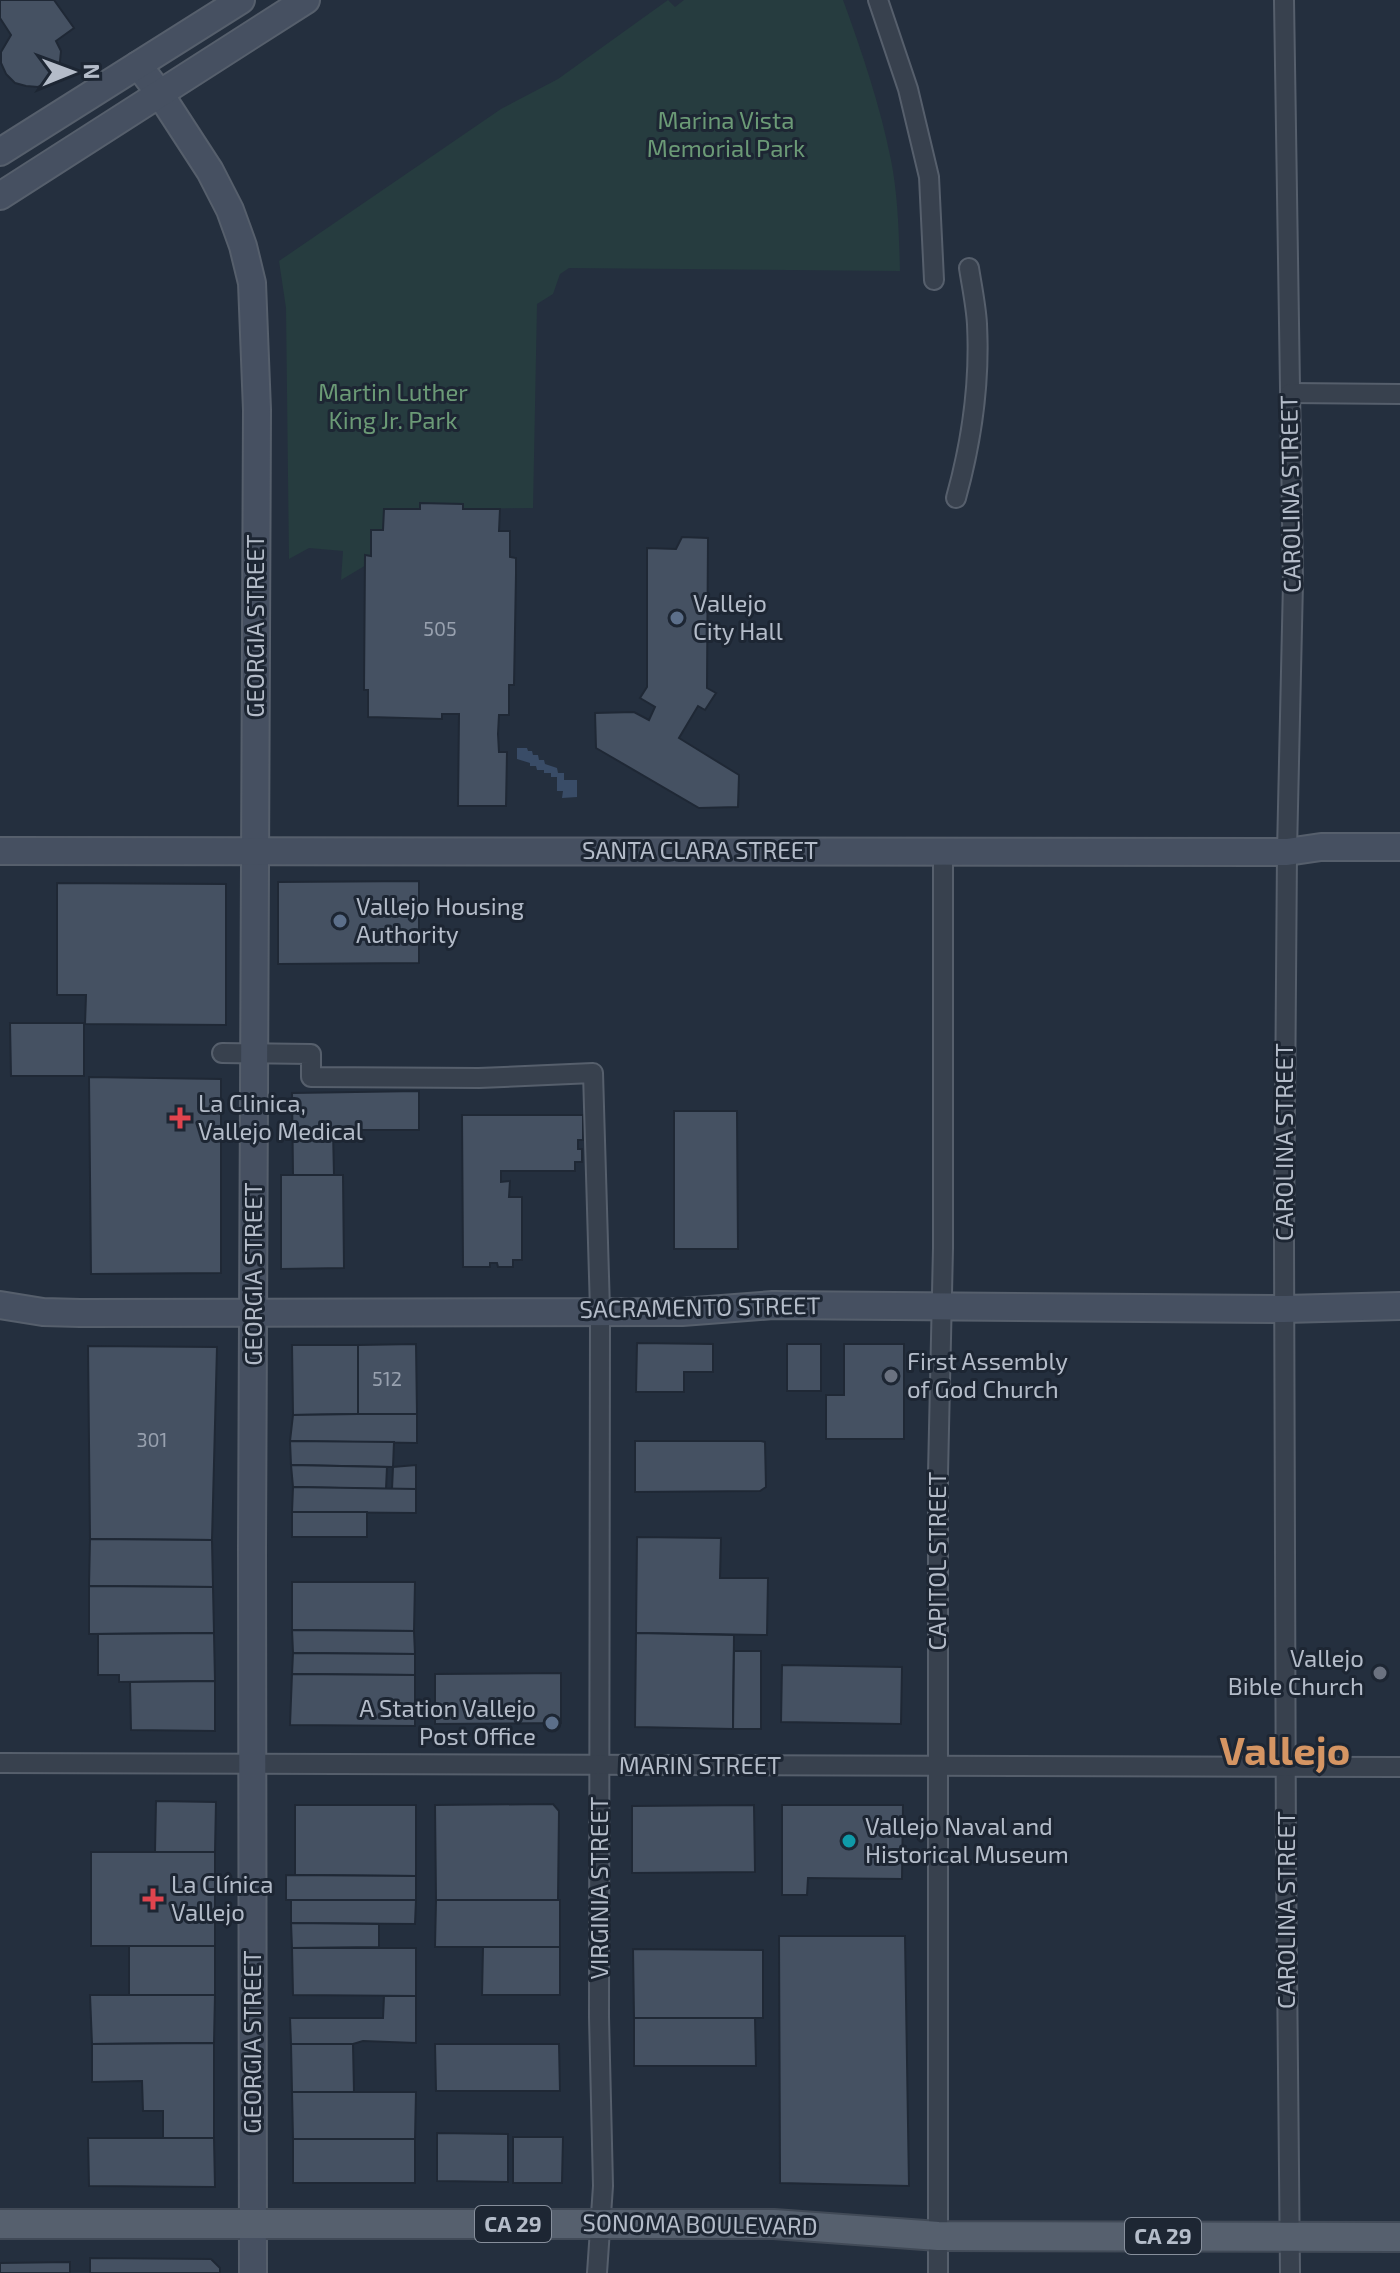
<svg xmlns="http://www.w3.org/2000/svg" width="1400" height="2273" font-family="'Exo 2',sans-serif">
  <rect width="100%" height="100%" fill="#242f3e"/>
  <!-- green -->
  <path fill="#263c3f" d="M668 0 675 7 684 0H843C862 52 880 105 891 160 898 196 899 234 900 271L569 268 560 274 553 294 537 304 533 508 463 509 462 504 421 503 420 509H384L383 530H371V556H366V565L341 580 343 551 309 548 289 559 286 308 279 261 501 109 558 79Z"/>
  <!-- water -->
  <path fill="#394c67" d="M517 748H527L528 751H532L533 755H538L539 760H544L545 764 557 768 558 773H564V780H577V797L562 798 563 791H557V777H551V773H544V770H537L536 766H530V763L517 759Z"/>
  <!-- building -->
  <g fill="#455162" stroke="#1f2835" stroke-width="2">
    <path d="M0 0H54L74 28 56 41 61 51 60 61 56 74 48 82 38 87 26 86 15 83 6 74 1 63V52L11 35 0 18Z"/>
    <path d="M420 503 463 504V509H500L499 531H510V557L516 558V574L514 685H509V715H499L498 734 499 752H507L506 806H458L459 714H442V719L368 717V690H364L365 555 371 556V530H383L384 509H420Z"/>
    <path d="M682 537 708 538 707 688 716 693 705 710 698 706 679 738 739 775 738 807 699 808 596 748 595 713 634 712 649 720 655 707 640 698 647 687V548L676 549Z"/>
    <path d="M419 881V963L278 964V882Z"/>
    <path d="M57 883 226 884V1025L85 1024 86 995H57Z"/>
    <path d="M10 1023H84V1076H11Z"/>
    <path d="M89 1077 221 1079V1273L91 1274Z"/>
    <path d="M419 1091V1130H333L334 1175H293L292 1093Z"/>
    <path d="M674 1111H737L738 1249H674Z"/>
    <path d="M462 1115H583V1140H578V1149H582V1162H575V1171H501V1182L510 1181 509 1197H522V1260H513V1267H498L497 1263H490V1267H463Z"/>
    <path d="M281 1175H343L344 1268 281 1269Z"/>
    <path d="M637 1343 713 1344V1372H684V1392H636Z"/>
    <path d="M416 1344 417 1414H358V1345Z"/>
    <rect x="787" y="1344" width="34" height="47"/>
    <path d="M844 1344H904V1439H826V1395H844Z"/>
    <path d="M292 1345H358V1414L293 1415Z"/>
    <path d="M88 1346 217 1347 212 1540 90 1539Z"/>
    <path d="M358 1414H417V1443L290 1441 293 1415Z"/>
    <path d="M290 1441 394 1442 393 1467 291 1465Z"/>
    <path d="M635 1441H761L765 1442 766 1487 760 1491 635 1492Z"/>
    <path d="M291 1465 387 1467 386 1489 293 1487Z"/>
    <path d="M416 1465V1489H392L393 1467Z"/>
    <path d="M293 1487 416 1489V1513L292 1512Z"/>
    <rect x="292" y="1512" width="75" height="25"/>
    <path d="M637 1537 721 1538 720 1578H768L767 1635 636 1633Z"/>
    <path d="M90 1539 212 1540 213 1587 89 1586Z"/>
    <path d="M292 1582H415L414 1631 292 1630Z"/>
    <path d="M89 1586 213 1587 214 1633 89 1634Z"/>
    <path d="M292 1630 414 1631 415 1654 293 1653Z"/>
    <path d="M214 1633 215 1681 119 1682V1675H98V1634Z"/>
    <path d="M636 1633 734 1635 733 1729 635 1727Z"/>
    <path d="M734 1651H761V1729H733Z"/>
    <path d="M293 1653 415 1654V1675L292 1674Z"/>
    <path d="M782 1665 902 1667 901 1724 781 1722Z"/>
    <path d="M561 1673V1723L435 1724V1674Z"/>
    <path d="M292 1674 415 1675V1726L290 1725Z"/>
    <path d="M215 1681V1731L131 1730 130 1682Z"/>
    <path d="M156 1801 216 1802 215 1852H155Z"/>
    <path d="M553 1804 559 1811 558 1900H436L435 1805Z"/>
    <path d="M295 1805H416V1876L295 1875Z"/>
    <path d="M754 1805 755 1872 632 1873V1806Z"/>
    <path d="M782 1805H903L902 1879 808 1878 807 1895H782Z"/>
    <rect x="91" y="1852" width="124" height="94"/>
    <path d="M286 1875 416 1876V1900H286Z"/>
    <path d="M291 1900H416L415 1924 291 1923Z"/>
    <path d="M436 1900H560V1947H435Z"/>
    <path d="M291 1923 379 1924V1947L292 1948Z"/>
    <path d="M779 1936H905L909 2186 780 2183Z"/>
    <rect x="129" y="1946" width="86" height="49"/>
    <path d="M483 1947H560V1995H482Z"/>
    <path d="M292 1948H416V1996L293 1995Z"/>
    <path d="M633 1949 763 1950V2018H634Z"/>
    <path d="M90 1995H215L214 2043 92 2044Z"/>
    <path d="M384 1996H416V2043L363 2041 353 2044H291L290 2018H383Z"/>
    <path d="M634 2018H755L756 2066H634Z"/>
    <path d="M214 2043V2138H163V2111H143L142 2081 92 2082V2044Z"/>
    <path d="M291 2044H353L354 2092H292Z"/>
    <path d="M435 2044H559L560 2091H436Z"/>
    <path d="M292 2092H416L415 2139H293Z"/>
    <path d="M437 2133 508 2134V2182L437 2181Z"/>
    <path d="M513 2137H563L562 2183H513Z"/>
    <path d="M88 2138H214L215 2187 89 2186Z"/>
    <rect x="293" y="2139" width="122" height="44"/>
    <path d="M90 2258 211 2259 220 2268V2273H90Z"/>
    <path d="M70 2262V2273H0V2263Z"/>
  </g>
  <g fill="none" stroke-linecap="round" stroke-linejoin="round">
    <!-- street casing -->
    <g stroke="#565f6c" stroke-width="22">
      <g id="street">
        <path d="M878 0 908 89 929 177 934 280"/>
        <path d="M1284 0 1293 582 1287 852 1284 1239 1286 1865 1290 2273"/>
        <path d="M1290 393 1400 394"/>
        <path d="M956 498C971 444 980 382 977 324 976 306 972 287 969 268"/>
        <path d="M222 1053 311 1054V1077L479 1078 593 1073 600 1310 599 2017 603 2186 597 2273"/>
        <path d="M0 1763 1400 1767"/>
        <path d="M938 2273V1474L943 1248V850"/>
      </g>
    </g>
    <!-- secondary casing -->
    <g stroke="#565f6c" stroke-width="30">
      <g id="secondary">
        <path d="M138 65 160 94 210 171 230 210 243 246 252 283 257 410 252 1548 253 2273"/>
        <path d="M0 152 241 0"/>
        <path d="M0 196 306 0"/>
        <path d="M0 851 1287 852 1321 847H1400"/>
        <path d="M0 1305 43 1312 80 1313 682 1312 773 1305 1285 1309 1400 1306"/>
      </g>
    </g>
    <!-- primary casing -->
    <g stroke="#414a57" stroke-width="32">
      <path id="primary" d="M0 2224H774L938 2236 1400 2237"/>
    </g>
    <!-- street -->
    <use href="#street" stroke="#38414e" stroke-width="18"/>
    <!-- secondary -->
    <use href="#secondary" stroke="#465061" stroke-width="26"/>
    <!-- primary -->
    <use href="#primary" stroke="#56606e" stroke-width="28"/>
  </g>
  <!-- markers -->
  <g fill="#5c6f8a" stroke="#1d2633" stroke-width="3">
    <circle cx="677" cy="618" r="8"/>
    <circle cx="340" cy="921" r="8"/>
    <circle cx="552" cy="1723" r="8"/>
  </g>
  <g fill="#e0444e" stroke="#1d2633" stroke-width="3">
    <path d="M176 1106h8v8h8v8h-8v8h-8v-8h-8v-8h8z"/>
    <path d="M149 1887h8v8h8v8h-8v8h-8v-8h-8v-8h8z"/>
  </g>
  <g fill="#6b7280" stroke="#1d2633" stroke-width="3">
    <circle cx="891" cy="1376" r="8"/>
    <circle cx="1380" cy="1673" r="8"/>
  </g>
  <circle fill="#0f9aa8" stroke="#1d2633" stroke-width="3" cx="849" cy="1841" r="8"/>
  <g text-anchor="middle" stroke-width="6" stroke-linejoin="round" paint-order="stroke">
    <!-- number labels -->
    <g font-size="20" fill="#98a1af">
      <text x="440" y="636">505</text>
      <text x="387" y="1386">512</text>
      <text x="152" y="1447">301</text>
    </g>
    <!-- shield labels -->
    <g fill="#1d2633" stroke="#878f9c" stroke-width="2">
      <rect x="475" y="2206" width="76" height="36" rx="6"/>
      <rect x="1125" y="2218" width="76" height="36" rx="6"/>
    </g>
    <g font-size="22" font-weight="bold" fill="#b4bcc9">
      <text x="513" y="2232">CA 29</text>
      <text x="1163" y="2244">CA 29</text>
    </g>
    <!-- park labels -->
    <g font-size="24" fill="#6b9a76" stroke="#1d2633">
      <text x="726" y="129">Marina Vista<tspan x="726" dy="28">Memorial Park</tspan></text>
      <text x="393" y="401">Martin Luther<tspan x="393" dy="28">King Jr. Park</tspan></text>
    </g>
    <!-- street labels -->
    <g font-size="24" fill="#b4bcc9" stroke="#1d2633">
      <text transform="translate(1291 494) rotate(-91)" y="8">CAROLINA STREET</text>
      <text transform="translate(256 626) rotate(-90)" y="8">GEORGIA STREET</text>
      <text x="700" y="859">SANTA CLARA STREET</text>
      <text transform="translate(1285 1142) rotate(-90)" y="8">CAROLINA STREET</text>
      <text transform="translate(254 1274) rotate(-90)" y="8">GEORGIA STREET</text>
      <text transform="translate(700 1308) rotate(-1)" y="8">SACRAMENTO STREET</text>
      <text transform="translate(938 1561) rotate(-90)" y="8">CAPITOL STREET</text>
      <text x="700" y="1774">MARIN STREET</text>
      <text transform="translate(600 1888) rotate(-90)" y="8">VIRGINIA STREET</text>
      <text transform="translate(1287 1910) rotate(-90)" y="8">CAROLINA STREET</text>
      <text transform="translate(253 2042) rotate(-90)" y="8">GEORGIA STREET</text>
      <text transform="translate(700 2225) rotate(1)" y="8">SONOMA BOULEVARD</text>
    </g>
    <!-- poi labels -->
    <g font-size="24" fill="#b4bcc9" stroke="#1d2633" text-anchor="start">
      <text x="693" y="612">Vallejo<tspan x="693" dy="28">City Hall</tspan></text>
      <text x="356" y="915">Vallejo Housing<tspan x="356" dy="28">Authority</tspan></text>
      <text x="198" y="1112">La Clinica,<tspan x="198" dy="28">Vallejo Medical</tspan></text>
      <text x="907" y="1370">First Assembly<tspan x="907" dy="28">of God Church</tspan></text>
      <text x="1364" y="1667" text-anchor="end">Vallejo<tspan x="1364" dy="28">Bible Church</tspan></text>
      <text x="536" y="1717" text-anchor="end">A Station Vallejo<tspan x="536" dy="28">Post Office</tspan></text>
      <text x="865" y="1835">Vallejo Naval and<tspan x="865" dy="28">Historical Museum</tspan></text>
      <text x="171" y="1893">La Clínica<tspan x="171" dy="28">Vallejo</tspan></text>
    </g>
    <!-- town labels -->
    <g font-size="40" font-weight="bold" fill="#d59563" stroke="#1d2633">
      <text x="1285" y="1765">Vallejo</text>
    </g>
  </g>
  <!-- north arrow -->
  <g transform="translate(72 72) rotate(89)" stroke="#1d2633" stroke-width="6" paint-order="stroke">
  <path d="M0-6L14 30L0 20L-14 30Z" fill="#b4bcc9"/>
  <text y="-12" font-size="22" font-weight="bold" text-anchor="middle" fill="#b4bcc9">N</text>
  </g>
</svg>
